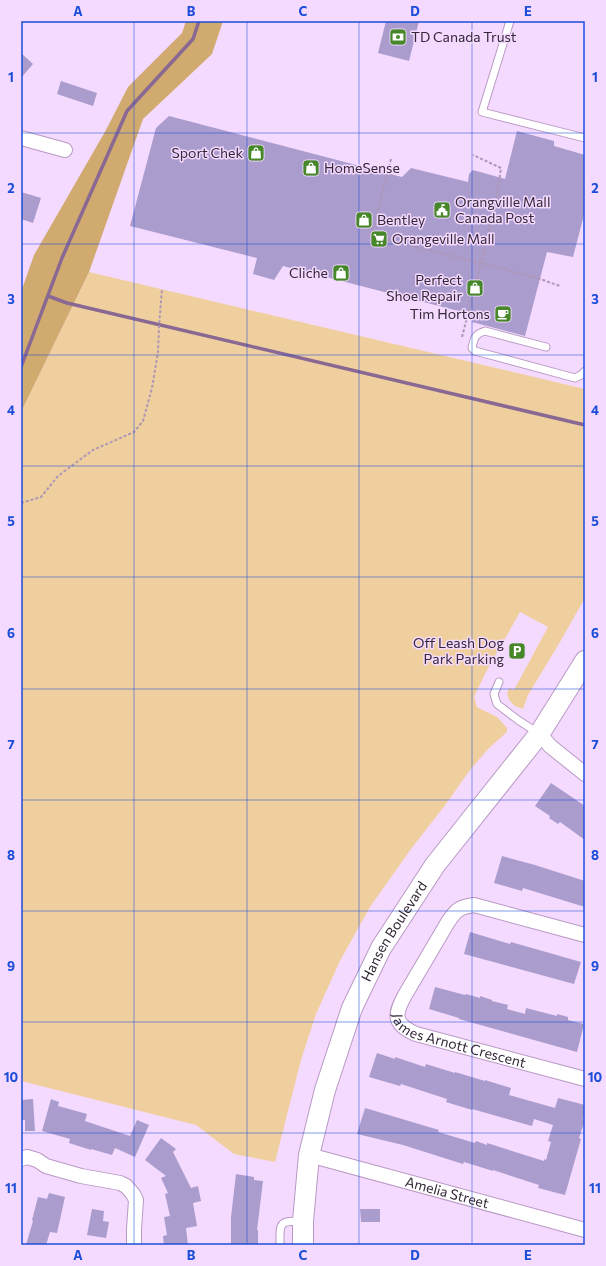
<svg xmlns="http://www.w3.org/2000/svg" width="606" height="1266" font-family="Commissioner,sans-serif">
  <rect width="100%" height="100%" fill="#f5daff"/>
  <!-- green -->
  <path fill="#f0cf9f" d="M89 272 585 389V598L560 642 528 695 523 709 515 706 509 700 507 693 509 688 514 690 548 627 520 612 485 674 474 697 477 707 497 717 507 728V732L488 749 470 770 446 804 411 849 370 907 340 961 316 1014 301 1060 275 1162 234 1154 196 1125 21 1081V412Z"/>
  <!-- forest -->
  <path fill="#d0aa6e" d="M186 21H223L212 54 143 119 89 272 21 412V292L34 255 106 130 128 87 182 33Z"/>
  <g fill="none" stroke-linecap="round" stroke-linejoin="round">
    <!-- stream -->
    <g stroke="#896893" stroke-width="3.5">
      <path d="M48 296 67 303 585 425"/>
      <path d="M21 367 62 258 127 111 193 39 199 21"/>
    </g>
  </g>
  <!-- building -->
  <g fill="#aa9ccd">
    <path d="M386 21H419L409 61 378 53Z"/>
    <path d="M21 53 33 64 21 78Z"/>
    <path d="M61 81 97 93 93 106 57 94Z"/>
    <path d="M169 116 402 177 411 168 468 182 469 174 473 170 505 179 517 131 554 141V146L585 155V211L573 257 547 252 525 336 472 322 474 315 283 266 274 280 253 274 257 258 130 226 156 128Z"/>
    <path d="M21 192 41 198 33 223 21 219Z"/>
    <path d="M551 783 585 806V840L560 822 558 824 549 818 550 816 535 806Z"/>
    <path d="M502 856 535 865 585 881V907L523 888 522 891 494 883Z"/>
    <path d="M470 932 510 944 511 942 581 962 574 984 464 954Z"/>
    <path d="M435 987 465 995 466 994 480 998V996L492 1000V1001L508 1005 507 1009 525 1014 526 1008 557 1016V1014L568 1017V1020L584 1024 577 1052 459 1019V1018L429 1009Z"/>
    <path d="M377 1053 395 1059V1057L425 1067 426 1064 455 1073V1072L485 1081V1080L511 1088 509 1095 555 1108 558 1098 585 1105V1111L583 1119 585 1120 579 1138 581 1139 565 1195 538 1188 539 1185 493 1170V1171L464 1162 463 1164 403 1145 357 1134 365 1108 439 1130 438 1132 475 1143 476 1141 487 1145V1143L544 1161V1159L546 1160 551 1142 548 1141 553 1125 534 1119 532 1126 472 1109V1110L446 1102 447 1099 401 1084 400 1086 369 1077Z"/>
    <path d="M33 1099 35 1131H25V1120H21V1100Z"/>
    <path d="M51 1099 59 1102 58 1106 87 1114 85 1121 130 1136 137 1120 149 1125 135 1157 115 1148 112 1155 91 1149V1150L69 1143 70 1139 42 1131Z"/>
    <path d="M161 1138 176 1149 173 1152 191 1188 198 1186 201 1201 193 1203 197 1226 186 1228 188 1245H164L163 1236 167 1235 164 1217 170 1216 165 1194 168 1193 161 1178 166 1176 145 1160Z"/>
    <path d="M236 1174 254 1177V1180L263 1181 257 1230H258V1245H231V1217Z"/>
    <path d="M49 1193 65 1197 57 1233 50 1232 46 1245H26L33 1221 32 1220 38 1197 47 1199Z"/>
    <path d="M92 1209 104 1211 103 1221 109 1222 106 1238 87 1235Z"/>
    <path d="M360 1209H380V1222H361Z"/>
  </g>
  <g fill="none" stroke-linecap="round" stroke-linejoin="round">
    <!-- lane casing -->
    <g stroke="#b999c4" stroke-width="9">
      <g id="lane">
        <path d="M510 21 482 112 585 138"/>
        <path d="M546 347 485 331C475 334 474 338 472 348L475 351 575 378 581 375 585 371"/>
        <path d="M499 682 494 694 497 704 518 720 538 733"/>
        <path d="M280 1245C280 1223 278 1221 302 1221"/>
      </g>
    </g>
    <!-- street casing -->
    <g stroke="#b999c4" stroke-width="16">
      <g id="street">
        <path d="M21 138 65 150"/>
        <path d="M540 734 550 746 585 774"/>
        <path id="s1" d="M585 935 474 905C459 907 456 910 448 922L405 995C394 1015 393 1024 416 1034L585 1079"/>
        <path id="s2" d="M309 1155 585 1230"/>
        <path d="M21 1159 27 1157 37 1160 46 1166 81 1176 120 1183 126 1186 133 1194 136 1200 134 1229V1245"/>
      </g>
    </g>
    <!-- secondary casing -->
    <g stroke="#b999c4" stroke-width="22">
      <g id="secondary">
        <path id="s3" d="M303 1245V1221L309 1155 325 1090 352 1008 381 948 435 865 540 733 585 661"/>
      </g>
    </g>
    <!-- path -->
    <g stroke="#ad97b4" stroke-width="2" stroke-dasharray="3 2" stroke-linecap="butt">
      <path d="M391 159 371 236 481 263 497 196 501 168 473 155"/>
      <path d="M462 337 481 263 540 279 560 286"/>
      <path d="M21 503 41 497 58 476 93 450 134 432 143 421 152 388 158 352 159 326 162 289"/>
      <path d="M21 1055H22"/>
    </g>
    <!-- lane -->
    <use href="#lane" stroke="#fff" stroke-width="7"/>
    <!-- street -->
    <use href="#street" stroke="#fff" stroke-width="14"/>
    <!-- secondary -->
    <use href="#secondary" stroke="#fff" stroke-width="20"/>
  </g>
  <!-- grid -->
  <path fill="none" stroke="#1d4ed8" stroke-width="1" stroke-opacity="0.55" d="M134 21V1245M247 21V1245M359 21V1245M472 21V1245M21 133H585M21 244H585M21 355H585M21 466H585M21 577H585M21 689H585M21 800H585M21 911H585M21 1022H585M21 1133H585"/>
  <!-- icons -->
  <defs>
    <g id="bank-square" transform="scale(0.9)"><rect x="-9" y="-9" width="18" height="18" rx="4" fill="#468729" stroke="#f5daff"/><path d="M-6-4H6V4H-6ZM0-2.3a2.3 2.3 0 1 0 0 4.6a2.3 2.3 0 1 0 0-4.6Z" fill="#fff"/></g>
    <g id="shop-square" transform="scale(0.9)"><rect x="-9" y="-9" width="18" height="18" rx="4" fill="#468729" stroke="#f5daff"/><path d="M-5-2.5h2.3a2.7 3.5 0 0 1 5.4 0H5L5.5 6h-11ZM-1.5-2.5h3a1.5 2.3 0 0 0-3 0Z" fill="#fff"/></g>
    <g id="civic-square" transform="scale(0.9)"><rect x="-9" y="-9" width="18" height="18" rx="4" fill="#468729" stroke="#f5daff"/><path d="M-.6-6.5H3V-4.5H.6V-3L4-1V1h2V6H-6V1h2V-1L-.6-3ZM-1.2 2.5V6h2.4V2.5Z" fill="#fff"/></g>
    <g id="supermarket-square" transform="scale(0.9)"><rect x="-9" y="-9" width="18" height="18" rx="4" fill="#468729" stroke="#f5daff"/><path d="M-6-5.5h2.5l.6 2H6L4.5 2H-2.5L-4.4-4H-6ZM-1.5 3.2a1.3 1.3 0 1 0 .1 0ZM3 3.2a1.3 1.3 0 1 0 .1 0Z" fill="#fff"/></g>
    <g id="cafe-square" transform="scale(0.9)"><rect x="-9" y="-9" width="18" height="18" rx="4" fill="#468729" stroke="#f5daff"/><path d="M-5.5-4.5H6V0H3Q3 3.5 0 3.5H-2.5Q-5.5 3.5-5.5 0ZM3-3.2v2h1.7v-2ZM-6 4.5H4V6H-6Z" fill="#fff"/></g>
    <g id="parking-square" transform="scale(0.9)"><rect x="-9" y="-9" width="18" height="18" rx="4" fill="#468729" stroke="#f5daff"/><path d="M-3.5-5.5H1a3.5 3.5 0 0 1 0 7H-1V5.5H-3.5ZM-1-3.4V-.6H.8a1.4 1.4 0 0 0 0-2.8Z" fill="#fff"/></g>
  </defs>
  <g fill-rule="evenodd">
    <use href="#bank-square" x="398" y="37"/>
    <use href="#shop-square" x="256" y="153"/>
    <use href="#shop-square" x="311" y="168"/>
    <use href="#civic-square" x="442" y="210"/>
    <use href="#shop-square" x="364" y="220"/>
    <use href="#supermarket-square" x="379" y="239"/>
    <use href="#shop-square" x="341" y="273"/>
    <use href="#shop-square" x="475" y="288"/>
    <use href="#cafe-square" x="503" y="314"/>
    <use href="#parking-square" x="517" y="651"/>
  </g>
  <g text-anchor="middle" stroke-width="3" stroke-linejoin="round" paint-order="stroke">
    <!-- poi labels -->
    <g font-size="14" fill="#342738" stroke="#f5daff" text-anchor="start">
      <text x="411" y="42">TD Canada Trust</text>
      <text x="243" y="158" text-anchor="end">Sport Chek</text>
      <text x="324" y="173">HomeSense</text>
      <text x="455" y="207">Orangville Mall<tspan x="455" dy="16">Canada Post</tspan></text>
      <text x="377" y="225">Bentley</text>
      <text x="392" y="244">Orangeville Mall</text>
      <text x="328" y="278" text-anchor="end">Cliche</text>
      <text x="462" y="285" text-anchor="end">Perfect<tspan x="462" dy="16">Shoe Repair</tspan></text>
      <text x="490" y="319" text-anchor="end">Tim Hortons</text>
      <text x="504" y="648" text-anchor="end">Off Leash Dog<tspan x="504" dy="16">Park Parking</tspan></text>
    </g>
    <!-- street labels -->
    <g font-size="14" fill="#342738" stroke="#f5daff">
      <text dy="5" stroke="none"><textPath href="#s3" startOffset="331">Hansen Boulevard</textPath></text>
      <text dy="5" stroke="none"><textPath href="#s1" startOffset="324">James Arnott Crescent</textPath></text>
      <text dy="5" stroke="none"><textPath href="#s2" startOffset="143">Amelia Street</textPath></text>
    </g>
  </g>
  <!-- border -->
  <rect width="606" height="1266" fill="none" stroke="#f5daff" stroke-width="44"/>
  <rect x="22" y="22" width="562" height="1222" fill="none" stroke="#1d4ed8" stroke-width="1.5"/>
  <g font-size="13" text-anchor="middle" font-weight="bold" fill="#1d4ed8">
    <text x="78" y="16">A</text>
    <text x="191" y="16">B</text>
    <text x="303" y="16">C</text>
    <text x="415" y="16">D</text>
    <text x="528" y="16">E</text>
    <text x="11" y="82">1</text>
    <text x="595" y="82">1</text>
    <text x="11" y="193">2</text>
    <text x="595" y="193">2</text>
    <text x="11" y="304">3</text>
    <text x="595" y="304">3</text>
    <text x="11" y="415">4</text>
    <text x="595" y="415">4</text>
    <text x="11" y="526">5</text>
    <text x="595" y="526">5</text>
    <text x="11" y="638">6</text>
    <text x="595" y="638">6</text>
    <text x="11" y="749">7</text>
    <text x="595" y="749">7</text>
    <text x="11" y="860">8</text>
    <text x="595" y="860">8</text>
    <text x="11" y="971">9</text>
    <text x="595" y="971">9</text>
    <text x="11" y="1082">10</text>
    <text x="595" y="1082">10</text>
    <text x="11" y="1193">11</text>
    <text x="595" y="1193">11</text>
    <text x="78" y="1260">A</text>
    <text x="191" y="1260">B</text>
    <text x="303" y="1260">C</text>
    <text x="415" y="1260">D</text>
    <text x="528" y="1260">E</text>
  </g>
</svg>
